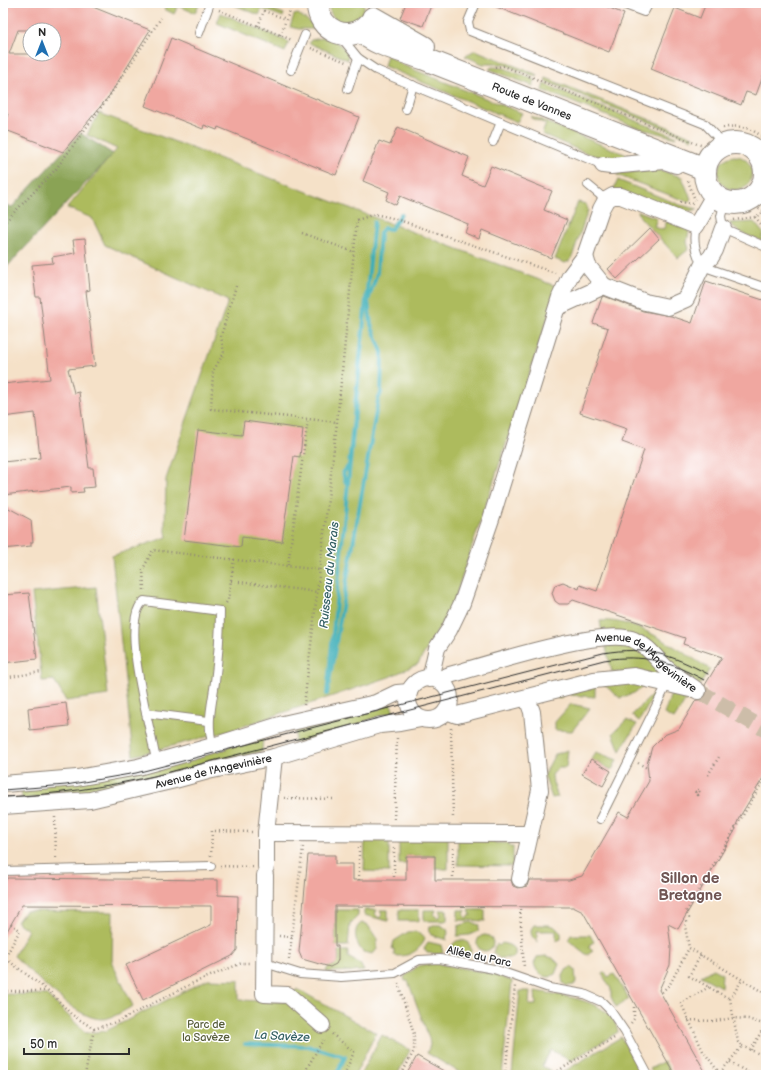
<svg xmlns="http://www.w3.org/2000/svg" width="769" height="1078" font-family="'Balsamiq Sans',sans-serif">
  <rect width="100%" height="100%" fill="#fff"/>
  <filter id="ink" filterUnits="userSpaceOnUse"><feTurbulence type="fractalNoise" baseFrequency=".025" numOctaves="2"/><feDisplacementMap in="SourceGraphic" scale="8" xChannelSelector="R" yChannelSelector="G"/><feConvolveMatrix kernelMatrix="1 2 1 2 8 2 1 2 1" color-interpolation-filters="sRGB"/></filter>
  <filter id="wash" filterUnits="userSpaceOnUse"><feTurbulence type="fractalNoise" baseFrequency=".012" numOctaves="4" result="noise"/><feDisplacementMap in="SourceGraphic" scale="16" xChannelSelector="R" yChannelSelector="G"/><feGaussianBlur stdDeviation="0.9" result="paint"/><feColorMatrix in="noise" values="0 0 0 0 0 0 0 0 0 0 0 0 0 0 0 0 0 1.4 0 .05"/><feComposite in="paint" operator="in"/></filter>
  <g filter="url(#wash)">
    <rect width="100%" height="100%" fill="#f5e1c8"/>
    <!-- green -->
    <g fill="#adbb5d" stroke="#6c7344">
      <path d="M167 3H195L199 4 195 13 178 6 174 14 164 9Z"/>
      <path d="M229 3H255L284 14 283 17 262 9 259 15Z"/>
      <path d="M329 3H364V11L357 21 345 24C335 21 328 14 329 3Z"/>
      <path d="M221 13 289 42 285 52 217 23Z"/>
      <path d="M298 14 316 26 317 29H299L290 27 294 15Z"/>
      <path d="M327 37C336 41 349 49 348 60L309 43 311 40Z"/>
      <path d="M475 50 538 75 537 77 503 64H483L465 56Z"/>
      <path d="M387 55 405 66 522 113 517 122 384 66Z"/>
      <path d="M492 67 504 68 535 80 533 86 489 69Z"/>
      <path d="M546 78 693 137 692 139 545 81Z"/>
      <path d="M544 84 677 137 676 138 635 127 542 90Z"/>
      <path d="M99 113 558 287 453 604 418 664 389 677 229 731 133 756 112 556 167 537 165 526 166 479 228 301 105 245 92 218 67 208 117 149 87 135Z"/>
      <path d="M531 116 627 155 632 157 607 160 581 151 542 134 546 124 531 118Z"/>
      <circle cx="735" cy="173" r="17"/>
      <path d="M659 170 682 177 691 199 688 202 617 175 618 173Z"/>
      <path d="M618 180 680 205 698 209 690 211H681L613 190Z"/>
      <path d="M578 202 586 204 588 210 571 260 565 263 555 259Z"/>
      <path d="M638 211 657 218 654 227 663 230 667 221 689 231 687 242 689 249 678 258 640 217Z"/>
      <path d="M754 222 764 234 762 238 765 242 739 232 729 223Z"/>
      <path d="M96 587 108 695 66 701 54 680 42 681 32 593Z"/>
      <path d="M600 621C638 618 678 650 710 669L700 685 673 669 602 632Z"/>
      <path d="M604 640 636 648 673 678 612 672Z"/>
      <path d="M603 681H637L647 684 634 693 620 698 602 683 595 685V697L571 695 569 691 561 693 562 697 558 699 556 692Z"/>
      <path d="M671 694 686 700 674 719 664 714Z"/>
      <path d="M652 695 654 696 639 721 632 715Z"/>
      <path d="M391 704 395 716 294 743 296 729Z"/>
      <path d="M571 704 590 708 572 731 555 730V722Z"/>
      <path d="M626 720 637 724 620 751 613 733Z"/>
      <path d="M263 737 262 751C182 772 103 793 22 799L21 786Z"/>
      <path d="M568 750 566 768H558L552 775 553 783 558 797 552 798 544 775 555 754Z"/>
      <path d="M596 752 617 760 612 770 591 759Z"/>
      <path d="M365 837H389V872L364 871Z"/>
      <path d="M399 837H448V869H435V856H406V864H399Z"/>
      <path d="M458 837H494L495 843H509L510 847H513V866L458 865Z"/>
      <path d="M336 910H358V916L350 924 348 946H335Z"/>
      <path d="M364 910H377L375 914 379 918 382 915 380 910H388V921L364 915Z"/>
      <rect x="399" y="910" width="20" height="11"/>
      <path d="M424 910H436L434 915 438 918 441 915 439 910H447V921H424Z"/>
      <path d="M458 910H466L464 915 467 918 471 915 469 910H485V921L458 920Z"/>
      <path d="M25 911 113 912 112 963 133 1006C125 1010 112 1019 102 1019 75 1019 34 974 14 956L28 930 17 922Z"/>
      <path d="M471 922 479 925 478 931 469 935 457 936 458 934V926Z"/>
      <path d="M362 923 367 924 377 939V949L373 954 363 952C356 945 351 928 362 923Z"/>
      <path d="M433 925H440L447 929 448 933 446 938 447 940 431 935 429 928Z"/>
      <path d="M534 925H549L555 927 561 933V939L556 941V931H537V942C532 937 528 932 534 925Z"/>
      <path d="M408 932C415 931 423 932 425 939 421 950 406 959 394 955V949H392L394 941Z"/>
      <circle cx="485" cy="943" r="8"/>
      <path d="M571 935H590L594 942 590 944 589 948 593 951 587 955 568 940Z"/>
      <circle cx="461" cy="950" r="10"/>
      <path d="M428 942 441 945 443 953 439 954 427 953 424 948Z"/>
      <path d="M502 943 509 945 515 949V955L513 958H499L493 953 495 946 497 944 499 946Z"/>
      <path d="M338 951H348V957L360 964 364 971 326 972 328 967 333 966 339 959Z"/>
      <path d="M546 956 553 958 559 964 555 974 550 977C540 977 537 972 534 964L537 957Z"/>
      <path d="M433 963 489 973 512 981 502 1075H464L427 1053 430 1045 429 1038 408 981H405L404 977 418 966Z"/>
      <path d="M571 967 575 970 576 982 574 985 567 986 563 983 562 978 566 970Z"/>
      <path d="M713 969 722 974 721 987 701 976Z"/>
      <path d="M605 972 608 977 614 974 629 999 616 1007 611 997V989L602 974Z"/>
      <path d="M208 979 239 980V1000L285 1002 297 989 376 1033 355 1075H3V994L47 995 86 1033 106 1031Z"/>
      <path d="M520 991H530L529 1005H536L535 991C559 995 614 1000 618 1032L571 1061 551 1050 542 1066 553 1072 548 1075H512Z"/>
      <path d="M382 1035 410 1050 397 1075H360Z"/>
      <path d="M621 1037 643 1075H558Z"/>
      <path d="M664 1061 673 1075H654L650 1069Z"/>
    </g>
    <!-- forest -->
    <path fill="#8aa354" stroke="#5a6740" d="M80 133 113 154 3 271V204L12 207Z"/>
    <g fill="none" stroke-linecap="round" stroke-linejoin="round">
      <!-- stream -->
      <g stroke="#3eaeb8" stroke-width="4">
        <path d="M346 483 343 473 349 465 374 222 327 694 378 400 381 393 382 352 371 325 368 301 377 273 380 233 384 228 391 229 401 214"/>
        <path d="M245 1044 308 1046 345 1057 336 1075"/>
      </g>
    </g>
    <g id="blocks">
      <!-- building -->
      <g fill="#f0a7a0" fill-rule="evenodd">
        <path d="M3 3H83L150 30 109 96 63 152 3 129 8 114 3 113ZM18 30H54V54H9Z"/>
        <path d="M406 3H432L423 26 400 18Z"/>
        <path d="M598 3 624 14 609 52 489 4Z"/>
        <path d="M706 3H766V68L756 95 746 92 741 105 651 69 675 8 700 18Z"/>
        <path d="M171 38 359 117 336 175 218 127 217 130 204 125 203 129 145 106Z"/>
        <path d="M398 127 469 157 462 176 483 185 491 166 552 191 544 210 567 220 551 258 482 230 479 239 465 233 468 224 400 196 396 205 386 200 389 192 363 181 379 141 390 145Z"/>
        <path d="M650 228 659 239 617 279 608 269Z"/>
        <path d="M85 239 90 290 86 291 95 366 68 369 74 393 79 392 89 468H93L95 487 83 488 84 492 71 493V487L3 495V462L40 458 35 413 3 417V384L50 379 40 297H36L32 265 53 263 52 257 75 253 73 240Z"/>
        <path d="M706 281 766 301V773L739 818 735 828 736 829 678 929 668 924 671 947 670 965 659 990 707 1075H675L583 912 573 907 335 906V946H338V960L336 964 330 967 302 959 299 952 308 855H335V864H353V880H406V856H435V880H511L513 886 518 888 527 886 529 880H569L582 876 619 812 628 817 649 781 647 764 652 747 664 735 679 729 696 700H702L706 696 707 692 705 685 722 657 683 644 685 638 573 600 568 604H559L555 601 552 593 555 585 563 582 579 589 580 585 597 591 644 450 622 442 627 429 580 413 608 328 593 323 602 297 604 296 643 311 671 316 692 323Z"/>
        <path d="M244 421 303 429 300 457 294 456 282 542 242 537 241 547 184 540 198 430 242 435Z"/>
        <path d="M3 505 31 520 33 542H31V546L3 549Z"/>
        <path d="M29 593 37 659 3 663V595Z"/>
        <path d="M66 703 69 726 30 730 28 708Z"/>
        <path d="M591 759 611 771 603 786 582 774Z"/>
        <path d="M7 878 218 880V895L238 896 237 950 232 956 143 1000 126 965 211 925V906L22 905 3 938V885Z"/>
        <path d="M417 1056 451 1075H406Z"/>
      </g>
    </g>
  </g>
  <g filter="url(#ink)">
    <use href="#blocks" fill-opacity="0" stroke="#90867a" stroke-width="1"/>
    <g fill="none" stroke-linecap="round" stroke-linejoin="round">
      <!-- street-tunnel -->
      <path stroke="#cdbda9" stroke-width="16" stroke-dasharray="16 8" stroke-linecap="butt" d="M698 691 766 730"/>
      <!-- lane casing -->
      <g stroke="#90867a" stroke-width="10">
        <g id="lane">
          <path d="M476 3 468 22 470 31 705 124 725 145"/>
          <path d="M620 3 644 12 649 3"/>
          <path d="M199 33 210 3"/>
          <path d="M341 37 358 58 376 70 603 165"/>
          <path d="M291 70 305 35"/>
          <path d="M348 89 358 58"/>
          <path d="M406 109 413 85"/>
          <path d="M493 142 501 122"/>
          <path d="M588 185 606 200"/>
          <path d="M725 202 721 216 723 228 766 247"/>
          <path d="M696 226C692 242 696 252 702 266L766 288"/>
          <path d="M146 713 208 721"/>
          <path d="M156 761C152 731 118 620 144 601L220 611C220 635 218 659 215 682 212 705 206 724 213 746"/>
          <path d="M600 819 667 684"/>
          <path d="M3 871 211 866"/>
          <path d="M265 963 300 974 341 977 395 973 419 960 440 959 494 969 549 988 584 994 602 1002 610 1010 625 1032 648 1075"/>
        </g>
      </g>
      <!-- street casing -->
      <g stroke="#90867a" stroke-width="18">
        <g id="street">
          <path d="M603 165 611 166 664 161 676 165"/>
          <path d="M585 256 588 266 604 286"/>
          <path d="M558 307 604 286 645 302 668 307 686 299 702 266 711 257 715 250 723 228"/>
          <circle cx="429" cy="699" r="21"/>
          <path d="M430 679 437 648 449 630 462 603 491 519 560 297 570 276 585 256 601 209 606 200 613 196H621L696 226 714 195"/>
          <path id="s1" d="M437 680 450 675C485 665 605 626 634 640 648 646 655 657 665 667 675 676 687 683 698 691"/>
          <path d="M446 711 457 715 594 680 634 676 690 689"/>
          <path d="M3 784 77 778 138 767 213 746 283 724 376 703 397 693 409 692"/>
          <path id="s2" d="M3 806 90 800 175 780 208 771 274 757 380 725 400 723 421 719"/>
          <path d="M266 833 529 834"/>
          <path d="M266 867V833L274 757"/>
          <path d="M265 875 264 994 288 995 322 1025"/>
          <path d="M520 879 540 790 532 712 527 698"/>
        </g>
      </g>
      <!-- secondary casing -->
      <g stroke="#90867a" stroke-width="24">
        <g id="secondary">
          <path d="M318 3C317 32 351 45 370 23"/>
          <path d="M373 18 424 47"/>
          <path id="s3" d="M360 31C377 46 404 51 425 59L705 169"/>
          <circle cx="735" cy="173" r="30"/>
        </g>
      </g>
      <!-- path -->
      <g stroke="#90867a" stroke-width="2.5" stroke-dasharray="1 3" stroke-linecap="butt">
        <path d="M219 10 292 40"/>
        <path d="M258 26 264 11 286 19"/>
        <path d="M280 35 293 3"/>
        <path d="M311 48 346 62"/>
        <path d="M495 67 504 66 697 144 712 148"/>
        <path d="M723 128C740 124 753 128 766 140"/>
        <path d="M764 167 766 169"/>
        <path d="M688 181 695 200"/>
        <path d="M680 202 693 204"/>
        <path d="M744 202 766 212"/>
        <path d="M755 217 766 230"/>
        <path d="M734 220 755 217 766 211"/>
        <path d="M3 224 56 169 110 95 161 18"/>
        <path d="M302 233 354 252"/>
        <path d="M236 286 221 336 224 353 213 371 211 409 337 422"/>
        <path d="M288 565 308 419"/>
        <path d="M231 581 318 592"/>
        <path d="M144 590 143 569 153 550 320 570"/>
        <path d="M226 603 228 600 234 559"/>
        <path d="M3 678 41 672"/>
        <path d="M304 705 337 422 357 220 375 214 396 219 555 273"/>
        <path d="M451 728 453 819"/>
        <path d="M638 763 647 768"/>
        <path d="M708 775 719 757"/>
        <path d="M766 776 686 912 689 918 685 926 689 948 766 994"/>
        <path d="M699 790C695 790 694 794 697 795 699 794 700 793 699 791L695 792 697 795 699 791"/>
        <path d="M284 798 336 799"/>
        <path d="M55 817 56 860"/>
        <path d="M394 819 397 738"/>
        <path d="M359 847V880"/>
        <path d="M394 848V880"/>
        <path d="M453 848V880"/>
        <path d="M211 856 212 831 252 832"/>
        <path d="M220 866 253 867"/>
        <path d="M520 909 524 968"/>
        <path d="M11 924 20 930 5 958 51 993 71 1014 94 1029"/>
        <path d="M279 936 292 937"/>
        <path d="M701 955 689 976 730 999"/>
        <path d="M289 959 303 847"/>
        <path d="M398 983 414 1034V1051L401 1075"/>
        <path d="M709 987 681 1003 703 1051 721 1075"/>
        <path d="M3 991H46"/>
        <path d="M662 992 670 984 689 948"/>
        <path d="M688 1020 715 1021 733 1018 748 1019 766 1025"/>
        <path d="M631 1023 634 1019V1007"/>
        <path d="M94 1029 119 1021 193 983 242 963H251"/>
        <path d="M332 1034 354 1052 344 1075"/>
        <path d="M742 1046 766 1057"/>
        <path d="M751 1050 765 1025"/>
        <path d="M730 1062 752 1075"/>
        <path d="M305 1073 320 1075"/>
        <path d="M720 1073 742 1046 738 1042 730 999 742 980"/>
        <path d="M85 1075 94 1029"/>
        <path d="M303 1075 323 1040"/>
        <path d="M505 1075 515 986"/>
        <path d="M551 1075 616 1037"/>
      </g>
      <!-- lane -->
      <use href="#lane" stroke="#fff" stroke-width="8"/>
      <!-- street -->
      <use href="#street" stroke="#fff" stroke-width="16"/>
      <!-- secondary -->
      <use href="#secondary" stroke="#fff" stroke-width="22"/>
      <!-- tram -->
      <g stroke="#2b2b2b" stroke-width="1">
        <path d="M3 790 66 785 136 773 603 653C646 646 670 654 708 674"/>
        <path d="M3 797C54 795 104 787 154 776L604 660C644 654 669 661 704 680"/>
      </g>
    </g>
  </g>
  <g text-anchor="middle" stroke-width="3" stroke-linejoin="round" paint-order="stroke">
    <!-- street labels -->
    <g font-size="11" fill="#2b2b2b" stroke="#fff">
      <text dy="4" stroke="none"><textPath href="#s3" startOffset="186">Route de Vannes</textPath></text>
      <text dy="4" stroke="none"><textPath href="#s1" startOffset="223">Avenue de l'Angevinière</textPath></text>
      <text dy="4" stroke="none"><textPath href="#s2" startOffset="214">Avenue de l'Angevinière</textPath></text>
      <text transform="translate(479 956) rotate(12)" y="4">Allée du Parc</text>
    </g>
    <!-- park labels -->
    <g font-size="11" fill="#585d3c" stroke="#fff">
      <text x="206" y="1028">Parc de<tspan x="206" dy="13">la Savèze</tspan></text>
    </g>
    <!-- water labels -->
    <g font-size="12" font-style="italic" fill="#335f63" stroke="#fff">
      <text transform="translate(329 575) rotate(-84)" y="4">Ruisseau du Marais</text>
      <text transform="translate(282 1036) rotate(3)" y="4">La Savèze</text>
    </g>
    <!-- district labels -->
    <g font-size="15" font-weight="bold" fill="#705654" stroke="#fff">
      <text x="690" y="883">Sillon de<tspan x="690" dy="17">Bretagne</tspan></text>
    </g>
  </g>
  <!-- margin -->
  <rect width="769" height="1078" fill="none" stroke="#fff" stroke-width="16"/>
  <!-- north arrow -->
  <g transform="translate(42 42)"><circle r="19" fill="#ffffff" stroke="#aaaaaa"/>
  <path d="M0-3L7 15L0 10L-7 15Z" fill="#1f6fb2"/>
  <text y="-6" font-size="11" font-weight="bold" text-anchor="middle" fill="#2b2b2b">N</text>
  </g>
  <!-- scale -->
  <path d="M24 1048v6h105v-6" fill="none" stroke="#2b2b2b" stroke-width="2"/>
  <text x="30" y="1048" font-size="12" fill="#2b2b2b" stroke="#ffffff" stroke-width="3" paint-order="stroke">50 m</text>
</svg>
